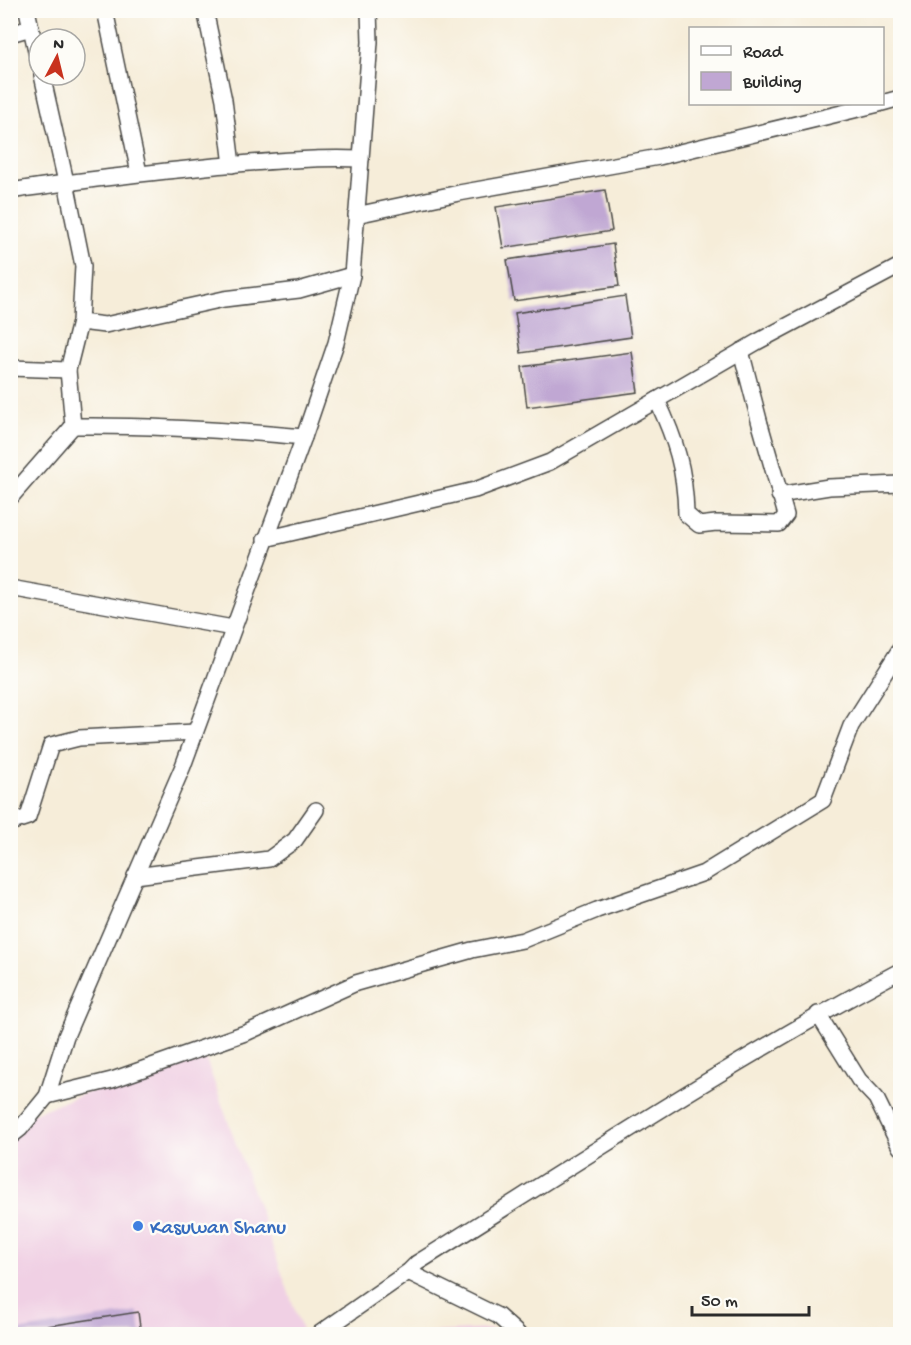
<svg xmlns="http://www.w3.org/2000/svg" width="911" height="1345" font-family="'Gochi Hand',sans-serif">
  <rect width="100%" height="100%" fill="#fdfcf7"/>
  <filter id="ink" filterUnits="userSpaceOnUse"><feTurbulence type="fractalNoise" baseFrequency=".0167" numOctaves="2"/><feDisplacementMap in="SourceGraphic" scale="12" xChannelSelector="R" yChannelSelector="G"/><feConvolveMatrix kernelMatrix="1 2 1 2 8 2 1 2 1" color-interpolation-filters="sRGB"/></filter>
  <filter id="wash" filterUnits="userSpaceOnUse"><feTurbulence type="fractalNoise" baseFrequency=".008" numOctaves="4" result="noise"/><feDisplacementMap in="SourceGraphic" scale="24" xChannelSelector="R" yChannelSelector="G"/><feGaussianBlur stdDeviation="1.35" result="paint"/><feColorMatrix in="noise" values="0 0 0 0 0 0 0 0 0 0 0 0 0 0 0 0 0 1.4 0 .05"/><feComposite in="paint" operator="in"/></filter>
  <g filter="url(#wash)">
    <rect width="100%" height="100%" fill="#f6edd9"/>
    <!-- built -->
    <g fill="#f0d0e4">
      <path d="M202 1048 302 1330 291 1334H11V1122Z"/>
      <path d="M492 1329 494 1334H419L431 1332Z"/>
    </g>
    <g id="blocks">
      <!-- building -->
      <g fill="#c0a7d3">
        <path d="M605 190 612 231 503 248 496 207Z"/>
        <path d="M613 244 619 286 514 301 507 260Z"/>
        <path d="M625 296 631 337 521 353 515 313Z"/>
        <path d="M632 352 638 392 527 407 522 367Z"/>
        <path d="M138 1312 141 1334H10V1332Z"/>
      </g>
    </g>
  </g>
  <g filter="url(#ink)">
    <use href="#blocks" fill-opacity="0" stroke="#494845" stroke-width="1.5"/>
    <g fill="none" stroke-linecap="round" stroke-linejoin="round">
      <!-- minor casing -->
      <g stroke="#494845" stroke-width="18">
        <g id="minor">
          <path d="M27 10 39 64"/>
          <path d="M105 10 139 173"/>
          <path d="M205 10 224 100 232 165"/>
          <path d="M10 34 31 28"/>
          <path d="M882 103 900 98"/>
          <path d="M10 191C78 180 146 173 215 166 264 162 312 157 361 159"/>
          <path d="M356 215 459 193 659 157 879 104"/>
          <path d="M80 322 105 325 224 299 299 290 352 275"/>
          <path d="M10 368 68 370"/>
          <path d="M657 400C676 441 685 469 686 514L699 525 716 523 779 524 786 515 760 424 741 351"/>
          <path d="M73 426C150 425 227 430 304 437"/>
          <path d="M779 495 829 487 900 484"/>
          <path d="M10 498 73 426 68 370 80 322 83 266 66 182 42 75"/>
          <path d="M265 539 475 490 550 462 757 342 900 266"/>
          <path d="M10 588 233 628"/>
          <path d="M10 823 28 817 51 745 79 738 195 732"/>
          <path d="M135 876 269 859 295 840 316 810"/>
          <path d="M818 1014 859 1080 876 1098 900 1147"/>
          <path d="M47 1096 112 1080 248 1032 356 983 472 950 523 940 597 910 704 873 823 800 851 726 900 649"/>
          <path d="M10 1137 20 1129 47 1096 66 1036 183 766 304 437 336 343 352 275 370 42 369 10"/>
          <path d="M408 1272 498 1316 518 1334"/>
          <path d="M319 1334 408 1272 417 1263C577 1163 734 1059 900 971"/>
        </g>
      </g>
      <!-- minor -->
      <use href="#minor" stroke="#fff" stroke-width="15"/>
    </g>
  </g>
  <!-- markers -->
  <circle fill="#3f7fe0" stroke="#fdfcf7" stroke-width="2" cx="138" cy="1226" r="6"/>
  <g text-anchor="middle" stroke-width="5" stroke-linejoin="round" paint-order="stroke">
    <!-- shop labels -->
    <g font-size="21" fill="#366cbe" stroke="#fdfcf7" text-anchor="start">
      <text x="150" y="1233">Kasuwan Shanu</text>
    </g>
  </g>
  <!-- margin -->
  <rect width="911" height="1345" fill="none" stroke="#fdfcf7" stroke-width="36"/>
  <!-- legend -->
  <rect x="689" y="27" width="195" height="78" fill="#fdfcf7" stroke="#a9a8a5" stroke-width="1.5"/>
  <rect x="701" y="46" width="30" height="9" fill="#ffffff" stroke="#a9a8a5" stroke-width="1.5"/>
  <text x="743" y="57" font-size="18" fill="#2b2b2b">Road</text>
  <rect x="701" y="72" width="30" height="18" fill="#c0a7d3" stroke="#a9a8a5" stroke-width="1.5"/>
  <text x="743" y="87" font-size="18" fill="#2b2b2b">Building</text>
  <!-- north arrow -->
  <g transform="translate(57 57) rotate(7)"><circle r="28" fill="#fdfcf7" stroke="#a9a8a5" stroke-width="1.5"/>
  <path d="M0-4.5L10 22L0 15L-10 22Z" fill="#c8321e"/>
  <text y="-9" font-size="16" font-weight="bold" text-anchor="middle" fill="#2b2b2b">N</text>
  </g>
  <!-- scale -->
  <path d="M692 1306v9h117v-9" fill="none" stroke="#2b2b2b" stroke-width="3"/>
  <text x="701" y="1306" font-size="18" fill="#2b2b2b" stroke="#fdfcf7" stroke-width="4.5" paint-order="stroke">50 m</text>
</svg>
